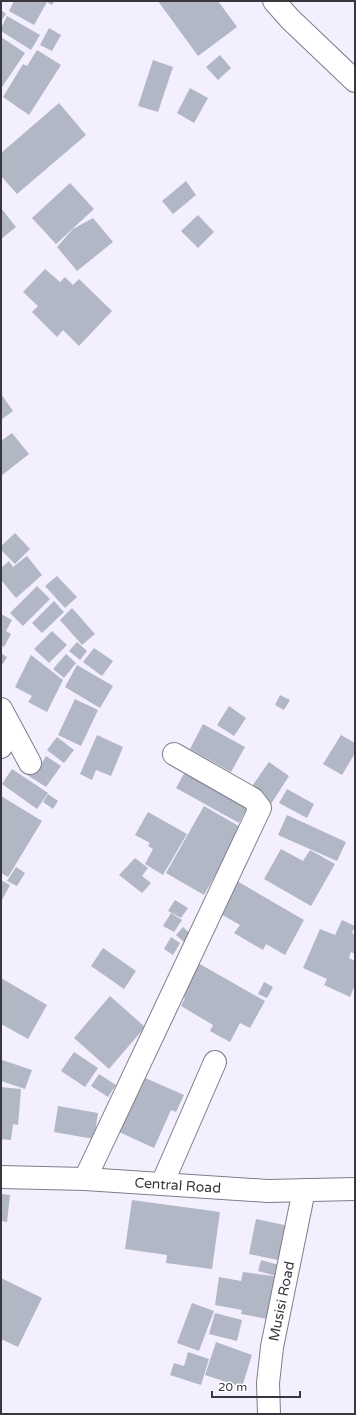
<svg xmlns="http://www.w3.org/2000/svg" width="356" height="1415" font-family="'Varela Round',sans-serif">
  <rect width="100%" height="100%" fill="#f4efff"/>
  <!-- building -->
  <g fill="#b1b7c5">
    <path d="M14 1H54L52 5 47 2 34 25 9 11Z"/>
    <path d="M158 1H218L237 27 198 56Z"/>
    <path d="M1 10 6 14 1 21Z"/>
    <path d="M7 16 40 35 31 50 1 31V28Z"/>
    <path d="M49 28 61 35 52 51 40 45Z"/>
    <path d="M1 37 25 53 2 87 1 86Z"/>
    <path d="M37 50 61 65 29 115 3 97 23 64 27 66Z"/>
    <path d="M220 55 231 68 218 80 206 67Z"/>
    <path d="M153 60 173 67 158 112 138 106Z"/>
    <path d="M190 88 208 98 194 123 177 113Z"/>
    <path d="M59 103 86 135 17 194 1 176V153Z"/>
    <path d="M186 181 196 195 173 214 162 201Z"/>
    <path d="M70 183 94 209 56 244 32 218Z"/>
    <path d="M1 208 16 227 1 239Z"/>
    <path d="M198 215 214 232 198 248 181 231Z"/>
    <path d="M93 218 113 242 77 271 57 247 73 229Z"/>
    <path d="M45 269 60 282 65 277 73 285 79 279 112 311 79 346 63 330 57 337 32 312 38 306 23 292Z"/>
    <path d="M1 394 13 411 1 420Z"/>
    <path d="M12 433 29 454 1 476V441Z"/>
    <path d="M15 533 30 549 15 564 1 550V546Z"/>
    <path d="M27 556 42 575 16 598 1 580V568L9 561 13 567Z"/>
    <path d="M57 576 77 597 65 608 45 586Z"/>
    <path d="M37 586 50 599 23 626 10 613Z"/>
    <path d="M54 601 64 612 42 633 32 623Z"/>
    <path d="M72 608 95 634 82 645 60 620Z"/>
    <path d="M1 614 12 620 6 631 11 634 4 647 1 645Z"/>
    <path d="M52 631 67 645 49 663 34 649Z"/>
    <path d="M77 642 87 651 80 660 69 651Z"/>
    <path d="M94 648 113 661 102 676 83 662Z"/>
    <path d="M1 653 7 657 3 664 1 663Z"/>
    <path d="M66 654 76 663 64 678 53 669Z"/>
    <path d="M31 655 63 680 47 712 28 702 32 696 15 687Z"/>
    <path d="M77 665 113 686 100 708 65 687Z"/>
    <path d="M280 695 290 700 284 710 275 705Z"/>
    <path d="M75 699 98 710 81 746 58 735Z"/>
    <path d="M229 706 246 718 234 736 217 725Z"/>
    <path d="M203 724 245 747 231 772 190 749Z"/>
    <path d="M97 735 123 747 111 776 96 770 92 780 80 774Z"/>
    <path d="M341 735 355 743V753L342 775 323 764Z"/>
    <path d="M57 737 74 750 64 763 47 750Z"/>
    <path d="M46 756 61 766 46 787 24 773 30 763 39 768Z"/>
    <path d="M269 762 289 776 271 804 250 789Z"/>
    <path d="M12 769 48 793 37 809 2 784Z"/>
    <path d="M186 770 248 806 239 823 176 788Z"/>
    <path d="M287 789 314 804 307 818 279 803Z"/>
    <path d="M48 794 58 801 53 809 43 802Z"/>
    <path d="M1 796 42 821 8 877 1 873Z"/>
    <path d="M204 806 242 828 204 895 166 873Z"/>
    <path d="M148 812 187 834 163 875 145 864 153 849 148 846 150 843 135 835Z"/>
    <path d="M287 815 346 842 337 861 278 835Z"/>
    <path d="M281 849 303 861 310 850 335 864 311 906 264 879Z"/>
    <path d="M135 858 148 868 142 876 151 883 142 893 119 875Z"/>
    <path d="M16 867 25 873 17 886 7 881Z"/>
    <path d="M1 880 10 885 1 902Z"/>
    <path d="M237 881 304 920 285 955 266 944 263 950 234 933 240 925 219 913Z"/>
    <path d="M175 900 188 908 181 918 168 911Z"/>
    <path d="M171 913 182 920 174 932 163 926Z"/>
    <path d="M342 920 355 926 352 933 355 935V954L351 952 349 958 355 961V985L350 997 324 985 327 979 303 968 320 929 335 935Z"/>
    <path d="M183 927 193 936 186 944 176 935Z"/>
    <path d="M171 937 180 943 173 955 164 949Z"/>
    <path d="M103 948 136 971 124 989 91 966Z"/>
    <path d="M198 963 265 1001 250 1028 240 1023 230 1042 210 1031 213 1025 181 1006 185 998 180 995Z"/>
    <path d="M1 978 47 1005 28 1039 1 1024Z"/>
    <path d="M264 982 273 987 267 998 258 994Z"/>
    <path d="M110 996 145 1027 109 1069 74 1038Z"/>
    <path d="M74 1052 98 1068 85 1087 61 1071Z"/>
    <path d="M2 1060 32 1070 25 1089 1 1081Z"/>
    <path d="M99 1074 116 1085 108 1097 91 1086Z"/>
    <path d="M143 1077 184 1095 176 1112 171 1110 154 1148 119 1132Z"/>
    <path d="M1 1087 21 1089 18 1125 13 1124 11 1140 1 1139Z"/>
    <path d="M58 1106 98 1113 94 1139 54 1132Z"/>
    <path d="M1 1194 10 1195 7 1222 1 1221Z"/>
    <path d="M132 1200 220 1212 212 1269 166 1263 167 1255 125 1249Z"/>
    <path d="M256 1219 289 1226 282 1261 249 1254Z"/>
    <path d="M261 1260 279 1265 276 1276 258 1271Z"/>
    <path d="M243 1272 280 1277 273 1320 241 1314 242 1310 215 1305 219 1277 241 1281Z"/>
    <path d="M1 1278 42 1298 18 1347 1 1339Z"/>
    <path d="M192 1303 214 1311 199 1351 177 1343Z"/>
    <path d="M215 1313 242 1320 237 1341 209 1334Z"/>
    <path d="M216 1342 252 1355 242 1387 205 1375Z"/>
    <path d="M188 1352 209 1359 201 1385 170 1375 174 1363 184 1366Z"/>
  </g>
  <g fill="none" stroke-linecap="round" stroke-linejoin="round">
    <!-- minor casing -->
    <g stroke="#817c8a" stroke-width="24">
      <g id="minor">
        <path d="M274 1 290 19 355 81"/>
        <path d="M1 709 30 763"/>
        <path d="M1 747 11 728"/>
        <path id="s1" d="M1 1177 85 1179 268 1191 355 1189"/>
        <path d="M85 1179 260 808 253 799 174 754"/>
        <path d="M162 1184 215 1062"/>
        <path id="s2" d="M269 1414 268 1383 272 1347 304 1190"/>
      </g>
    </g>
    <!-- minor -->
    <use href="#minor" stroke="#fff" stroke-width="22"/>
  </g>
  <g text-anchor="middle" stroke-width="3.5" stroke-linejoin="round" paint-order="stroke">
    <!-- street labels -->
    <g font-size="14" fill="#39373d" stroke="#fff">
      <text dy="5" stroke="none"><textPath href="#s1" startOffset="177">Central Road</textPath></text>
      <text dy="5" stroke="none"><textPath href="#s2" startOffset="114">Musisi Road</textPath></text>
    </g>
  </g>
  <!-- border -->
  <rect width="356" height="1415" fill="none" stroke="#39373d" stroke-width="4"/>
  <!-- scale -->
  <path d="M212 1391v6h88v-6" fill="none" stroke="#39373d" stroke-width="2"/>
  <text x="218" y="1391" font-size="12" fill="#39373d" stroke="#ffffff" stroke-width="3" paint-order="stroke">20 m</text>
</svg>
